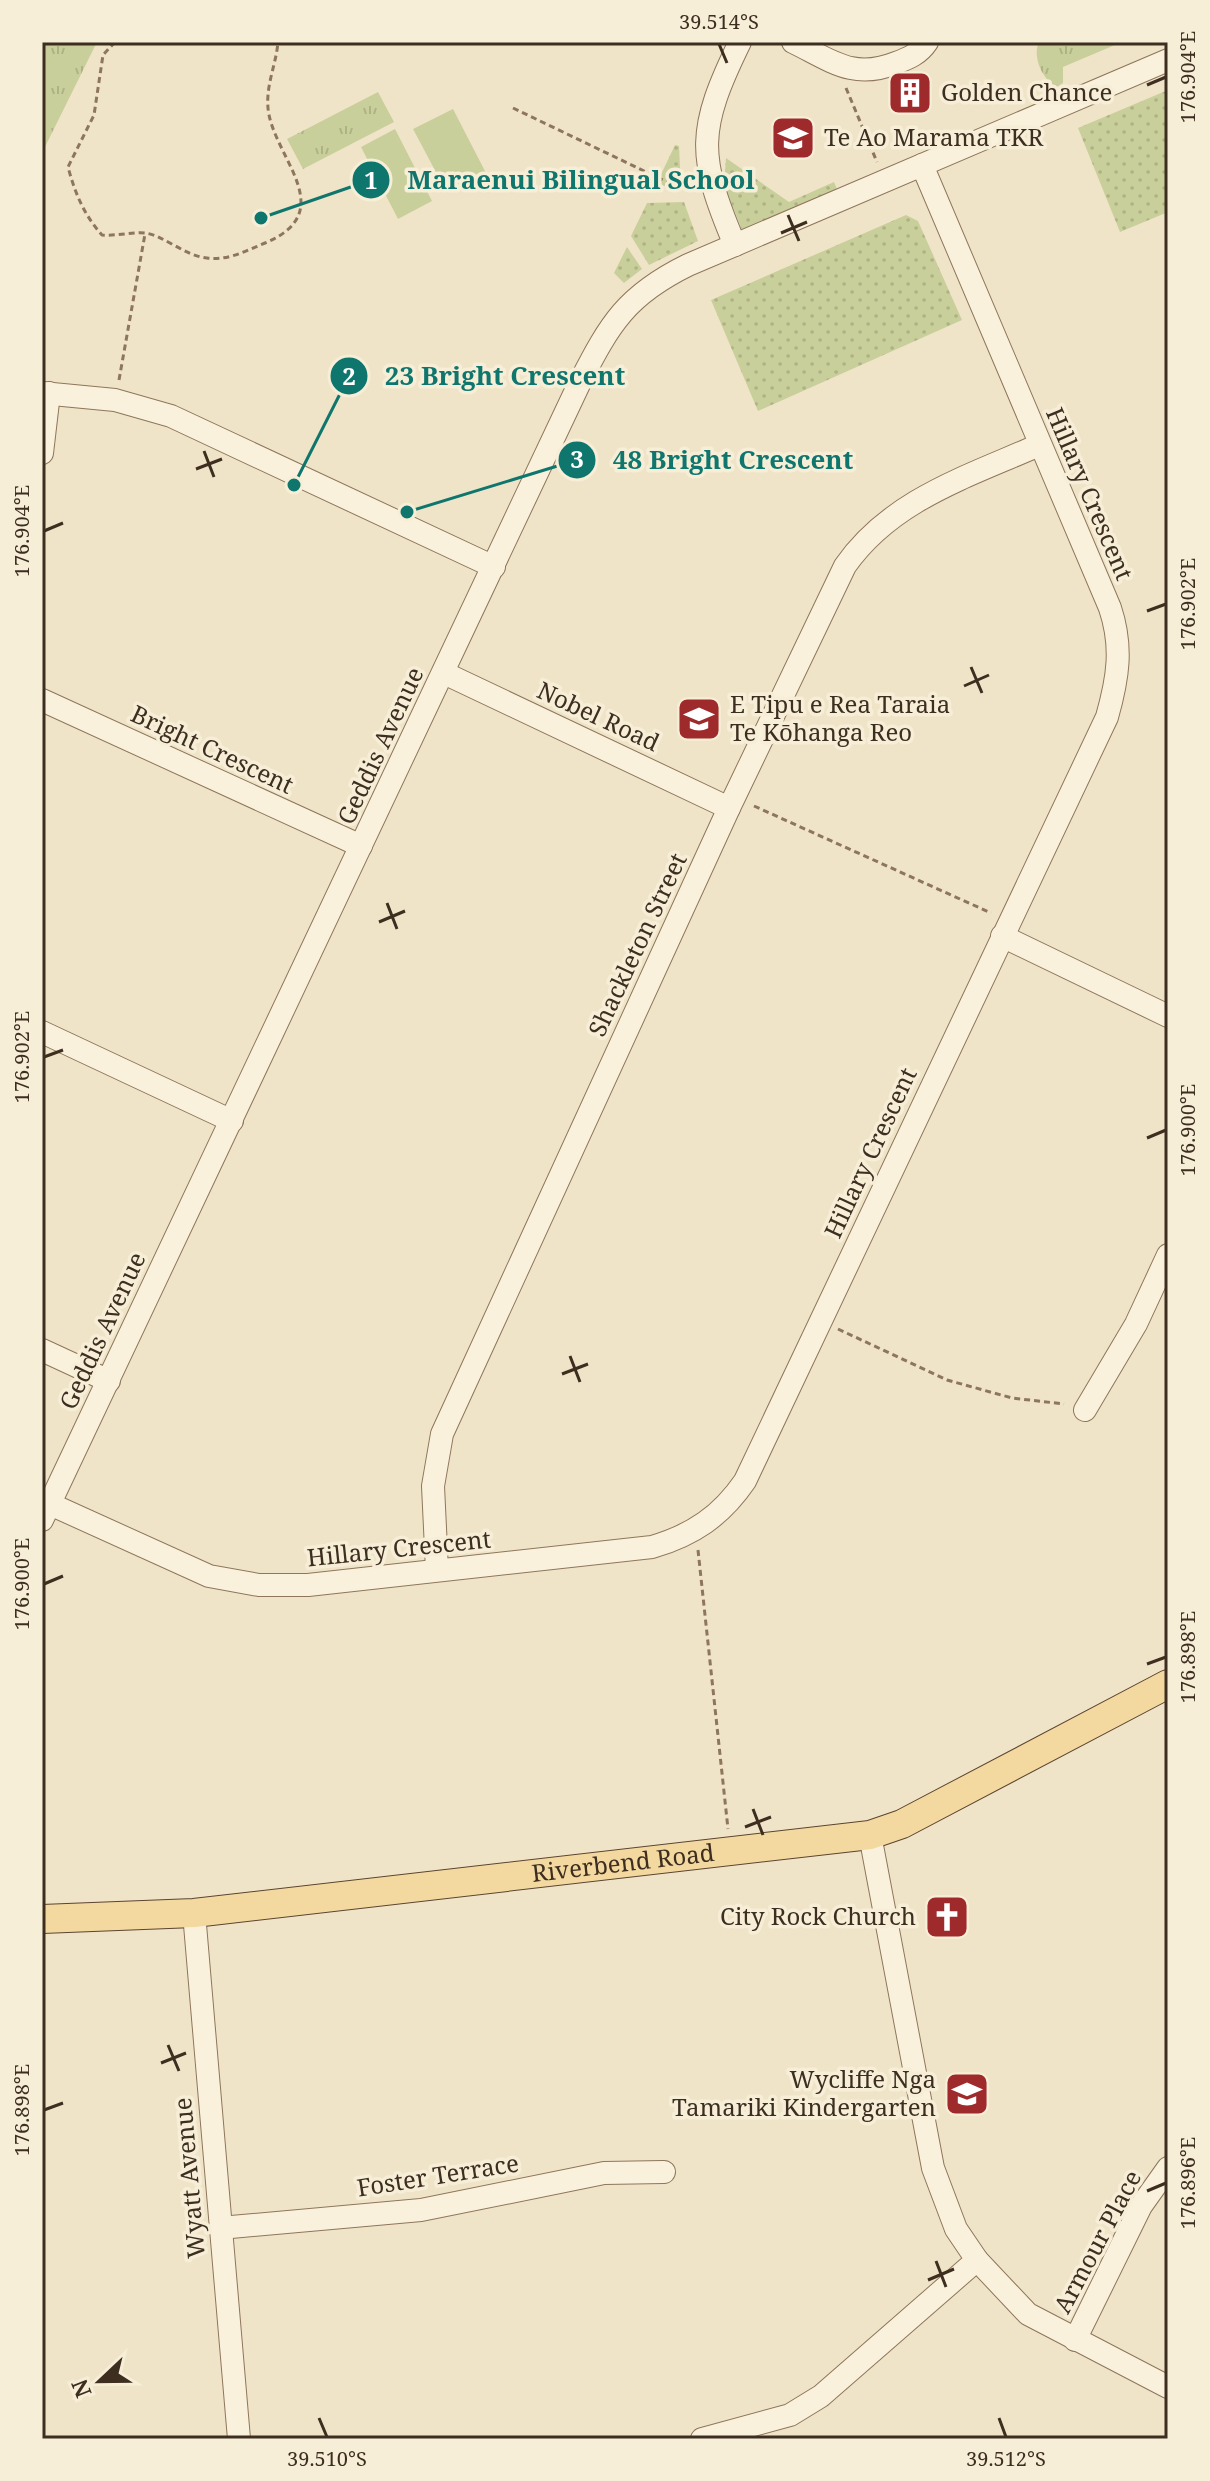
<svg xmlns="http://www.w3.org/2000/svg" width="1210" height="2481" font-family="'Noto Serif',serif">
  <defs>
    <pattern id="grass-dots" width="8" height="8" patternUnits="userSpaceOnUse" patternTransform="scale(2)"><rect width="8" height="8" fill="#c9cf9b"/><path d="M2 2h.1M6 6h.1" fill="none" stroke="#aeb285" stroke-width="1.8" stroke-linecap="round"/></pattern>
    <pattern id="park-tufts" width="24" height="20" patternUnits="userSpaceOnUse" patternTransform="scale(2)"><rect width="24" height="20" fill="#c9cf9b"/><path d="M3 7l-1-3M5 7V3M7 7l1-3M15 17l-1-3M17 17v-4M19 17l1-3" fill="none" stroke="#aeb285"/></pattern>
  </defs>
  <rect width="100%" height="100%" fill="#f0e4c8"/>
  <!-- grass -->
  <g fill="url(#grass-dots)">
    <path d="M1168 90V212L1120 232 1078 128Z"/>
    <path d="M675 145 679 146 681 188 656 185Z"/>
    <path d="M726 158 789 202 834 182 839 194 762 227 742 230 724 185Z"/>
    <path d="M684 202 698 241 649 265 631 236 647 203Z"/>
    <path d="M906 215 918 221 962 320 758 411 711 300Z"/>
    <path d="M627 247 642 269 624 283 614 273Z"/>
  </g>
  <!-- park -->
  <g fill="url(#park-tufts)">
    <path d="M42 42H97L42 153Z"/>
    <path d="M1053 42H1122L1063 67V83L1057 87C1043 80 1033 59 1038 44Z"/>
    <path d="M378 92 394 122 303 169 287 139Z"/>
  </g>
  <!-- pitch -->
  <g fill="#c9cf9b">
    <path d="M453 109 486 173 447 193 413 129Z"/>
    <path d="M395 129 432 201 398 219 361 147Z"/>
  </g>
  <g fill="none" stroke-linecap="round" stroke-linejoin="round">
    <!-- minor casing -->
    <g stroke="#8d765c" stroke-width="24">
      <g id="minor">
        <path d="M793 42C832 61 853 80 896 63 909 58 919 54 927 42"/>
        <path d="M735 245C697 155 697 130 740 42"/>
        <path d="M42 393 115 400 171 416 494 567"/>
        <path d="M42 453 49 393"/>
        <path d="M444 673 729 808"/>
        <path d="M42 700 361 846"/>
        <path d="M1002 936 1168 1016"/>
        <path d="M42 1032 232 1121"/>
        <path d="M42 1350 109 1381"/>
        <path d="M1085 1410 1136 1324 1168 1255"/>
        <path d="M50 1504 209 1576 259 1585H308L652 1547C693 1535 721 1516 745 1481L1107 717C1118 678 1123 647 1110 608L922 165"/>
        <path d="M42 1520 580 382C610 323 627 295 688 265L1168 60"/>
        <path d="M437 1570 433 1486 442 1434 729 808 845 566C891 500 967 477 1039 445"/>
        <path d="M870 1835 933 2168 956 2229 977 2260 1028 2314 1168 2387"/>
        <path d="M194 1913 239 2439"/>
        <path d="M220 2228 421 2210 604 2173 664 2172"/>
        <path d="M1075 2340 1141 2206 1168 2168"/>
        <path d="M702 2439 790 2415 821 2396 977 2260"/>
      </g>
    </g>
    <!-- major casing -->
    <g stroke="#5b4430" stroke-width="30">
      <g id="major">
        <path id="s1" d="M42 1919 194 1913 870 1835 902 1824 1168 1684"/>
      </g>
    </g>
    <!-- path -->
    <g stroke="#8d765c" stroke-width="3" stroke-dasharray="6 4" stroke-linecap="butt">
      <path d="M115 42 103 55 94 115 68 167C75 193 84 215 102 235 117 236 131 232 145 233 163 235 185 256 207 258 227 261 246 251 265 243 342 211 272 156 268 108 266 84 276 65 278 42"/>
      <path d="M846 88 877 162"/>
      <path d="M513 108 667 182"/>
      <path d="M119 380 145 234"/>
      <path d="M754 806 991 913"/>
      <path d="M838 1329 947 1380 1012 1398 1064 1404"/>
      <path d="M698 1550 728 1829"/>
    </g>
    <!-- minor -->
    <use href="#minor" stroke="#faf1dc" stroke-width="22"/>
    <!-- major -->
    <use href="#major" stroke="#f3d9a0" stroke-width="28"/>
  </g>
  <!-- ticks -->
  <path fill="none" stroke="#3d2e20" stroke-width="3" d="M719 44 727 63M1147 85 1166 77M788 215 799 241M781 233 807 222M204 451 214 477M196 469 222 459M44 531 63 523M1147 611 1166 604M971 667 982 693M964 686 989 675M387 903 397 929M379 922 405 911M44 1057 63 1050M1147 1138 1166 1130M570 1356 580 1382M562 1374 588 1364M44 1584 63 1576M1147 1664 1166 1657M753 1809 763 1835M745 1827 771 1817M168 2045 179 2071M161 2063 186 2053M44 2110 63 2103M1147 2191 1166 2183M936 2261 946 2287M928 2280 954 2269M319 2418 327 2437M999 2418 1006 2437"/>
  <!-- icons -->
  <defs>
    <g id="building-square" transform="scale(2.3)"><rect x="-9" y="-9" width="18" height="18" rx="4" fill="#9e2a2b" stroke="#f7eed8"/><path d="M-4-6H4V6H1V3H-1V6H-4ZM-2.5-4.3h1.7v1.8h-1.7ZM.8-4.3h1.7v1.8H.8ZM-2.5-1h1.7V.8h-1.7ZM.8-1h1.7V.8H.8Z" fill="#fff"/></g>
    <g id="school-square" transform="scale(2.3)"><rect x="-9" y="-9" width="18" height="18" rx="4" fill="#9e2a2b" stroke="#f7eed8"/><path d="M0-5L7-2L0 1L-7-2ZM-4 1L0 2.5L4 1V4Q0 6-4 4Z" fill="#fff"/></g>
    <g id="church-square" transform="scale(2.3)"><rect x="-9" y="-9" width="18" height="18" rx="4" fill="#9e2a2b" stroke="#f7eed8"/><path d="M-1.2-6h2.4v3.5h3.3v2.4h-3.3V6h-2.4V-.1h-3.3v-2.4h3.3Z" fill="#fff"/></g>
  </defs>
  <g fill-rule="evenodd">
    <use href="#building-square" x="910" y="93"/>
    <use href="#school-square" x="793" y="138"/>
    <use href="#school-square" x="699" y="719"/>
    <use href="#church-square" x="947" y="1917"/>
    <use href="#school-square" x="967" y="2094"/>
  </g>
  <g text-anchor="middle" stroke-width="7" stroke-linejoin="round" paint-order="stroke">
    <!-- poi labels -->
    <g font-size="24" fill="#3d2e20" stroke="#f7eed8" text-anchor="start">
      <text x="941" y="101">Golden Chance</text>
      <text x="824" y="146">Te Ao Marama TKR</text>
      <text x="730" y="713">E Tipu e Rea Taraia<tspan x="730" dy="28">Te Kōhanga Reo</tspan></text>
      <text x="916" y="1925" text-anchor="end">City Rock Church</text>
      <text x="936" y="2088" text-anchor="end">Wycliffe Nga<tspan x="936" dy="28">Tamariki Kindergarten</tspan></text>
    </g>
    <!-- street labels -->
    <g font-size="24" fill="#3d2e20" stroke="#f7eed8">
      <text transform="translate(1089 494) rotate(67)" y="8">Hillary Crescent</text>
      <text transform="translate(598 717) rotate(25)" y="8">Nobel Road</text>
      <text transform="translate(381 746) rotate(-65)" y="8">Geddis Avenue</text>
      <text transform="translate(212 750) rotate(25)" y="8">Bright Crescent</text>
      <text transform="translate(638 945) rotate(-65)" y="8">Shackleton Street</text>
      <text transform="translate(871 1153) rotate(-65)" y="8">Hillary Crescent</text>
      <text transform="translate(103 1331) rotate(-65)" y="8">Geddis Avenue</text>
      <text transform="translate(399 1549) rotate(-6)" y="8">Hillary Crescent</text>
      <text dy="8" stroke="none"><textPath href="#s1" startOffset="584">Riverbend Road</textPath></text>
      <text transform="translate(438 2176) rotate(-9)" y="8">Foster Terrace</text>
      <text transform="translate(190 2178) rotate(-95)" y="8">Wyatt Avenue</text>
      <text transform="translate(1098 2242) rotate(-62)" y="8">Armour Place</text>
    </g>
  </g>
  <!-- callouts -->
  <path fill="none" stroke="#0f766e" stroke-width="3" d="M261 218L371 180M294 485L349 376M407 512L577 460"/>
  <g fill="#0f766e" stroke="#f7eed8" stroke-width="3">
    <circle cx="261" cy="218" r="8"/>
    <circle cx="294" cy="485" r="8"/>
    <circle cx="407" cy="512" r="8"/>
    <circle cx="371" cy="180" r="20"/>
    <circle cx="349" cy="376" r="20"/>
    <circle cx="577" cy="460" r="20"/>
  </g>
  <g font-size="24" text-anchor="middle" font-weight="bold" fill="#fff">
    <text x="371" y="189">1</text>
    <text x="349" y="385">2</text>
    <text x="577" y="468">3</text>
  </g>
  <g font-size="26" text-anchor="middle" font-weight="bold" fill="#0f766e" stroke="#f7eed8" stroke-width="7" stroke-linejoin="round" paint-order="stroke">
    <text x="581" y="189">Maraenui Bilingual School</text>
    <text x="505" y="385">23 Bright Crescent</text>
    <text x="733" y="469">48 Bright Crescent</text>
  </g>
  <!-- border -->
  <rect width="1210" height="2481" fill="none" stroke="#f7eed8" stroke-width="88"/>
  <!-- north arrow -->
  <g transform="translate(100 2381) rotate(248)" stroke="#f7eed8" stroke-width="6" paint-order="stroke">
  <path d="M0-6L14 30L0 20L-14 30Z" fill="#3d2e20"/>
  <text y="-12" font-size="22" font-weight="bold" text-anchor="middle" fill="#3d2e20">N</text>
  </g>
  <rect x="44" y="44" width="1122" height="2393" fill="none" stroke="#3d2e20" stroke-width="3"/>
  <g font-size="20" text-anchor="middle" fill="#3d2e20">
    <text x="719" y="29">39.514°S</text>
    <text transform="translate(1188 77) rotate(-90)" y="7">176.904°E</text>
    <text transform="translate(22 531) rotate(-90)" y="7">176.904°E</text>
    <text transform="translate(1188 604) rotate(-90)" y="7">176.902°E</text>
    <text transform="translate(22 1057) rotate(-90)" y="7">176.902°E</text>
    <text transform="translate(1188 1130) rotate(-90)" y="7">176.900°E</text>
    <text transform="translate(22 1584) rotate(-90)" y="7">176.900°E</text>
    <text transform="translate(1188 1657) rotate(-90)" y="7">176.898°E</text>
    <text transform="translate(22 2110) rotate(-90)" y="7">176.898°E</text>
    <text transform="translate(1188 2183) rotate(-90)" y="7">176.896°E</text>
    <text x="327" y="2466">39.510°S</text>
    <text x="1006" y="2466">39.512°S</text>
  </g>
</svg>
